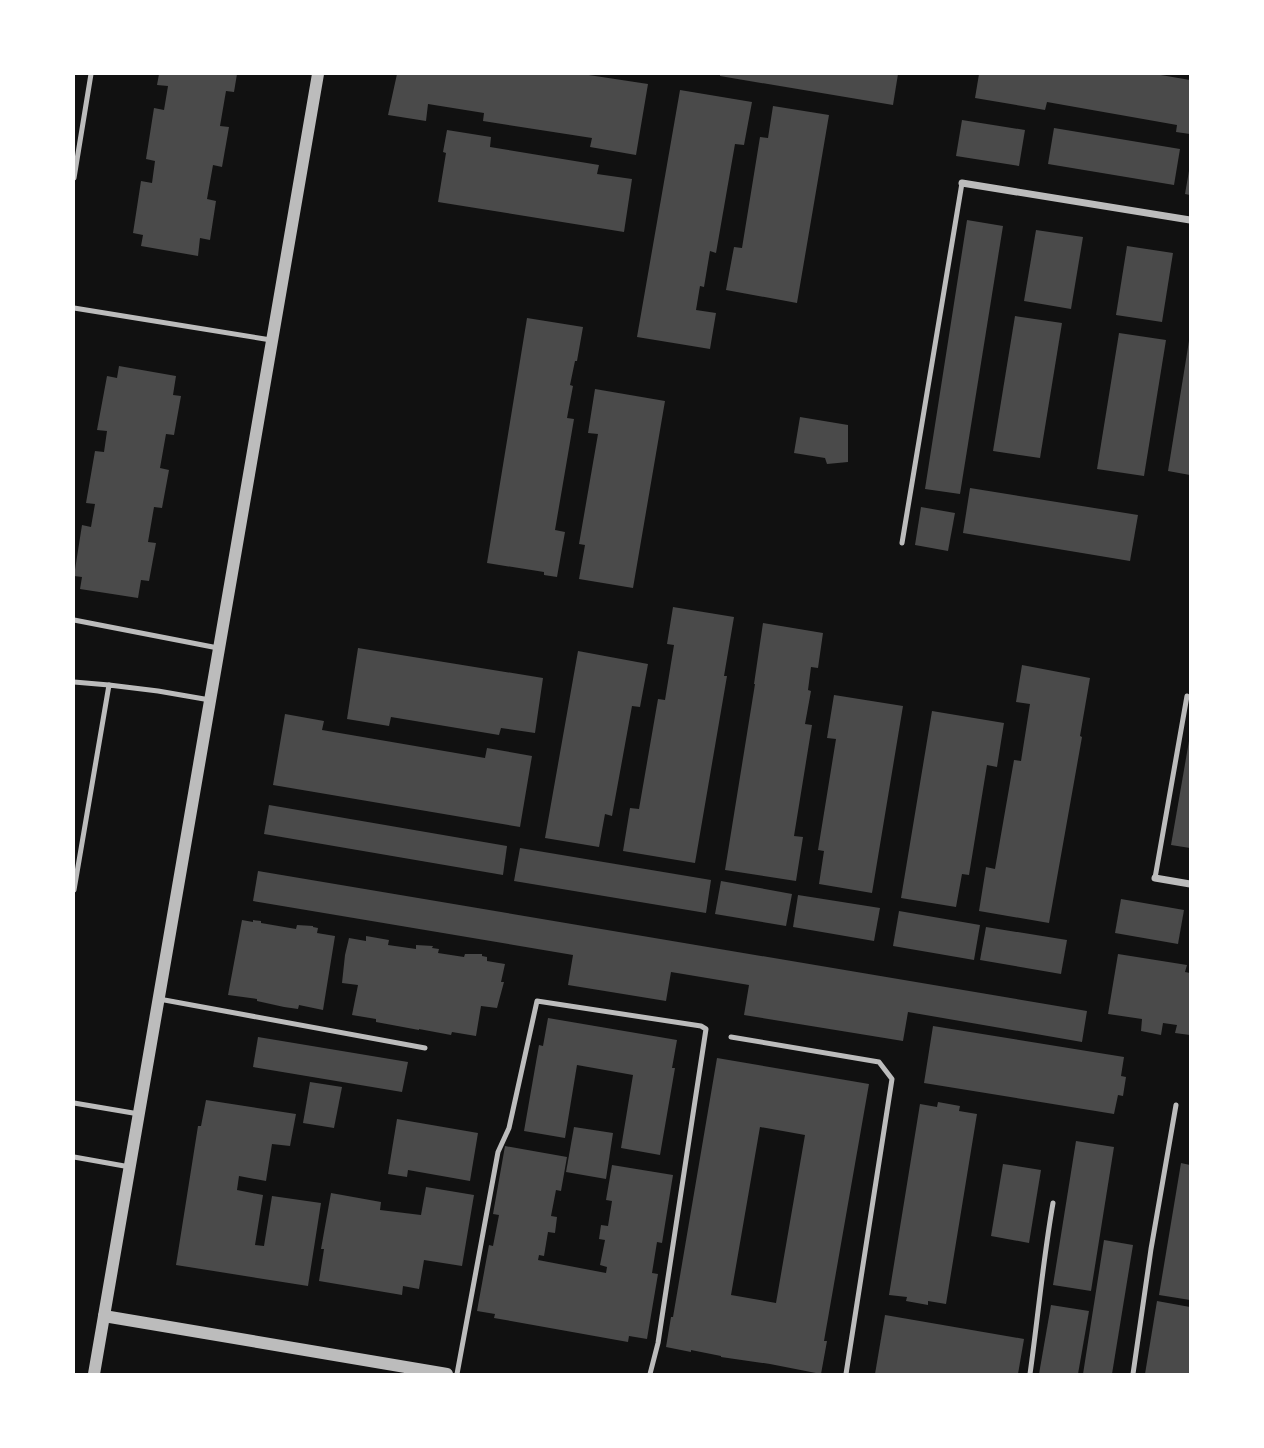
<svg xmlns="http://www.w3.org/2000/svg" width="1264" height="1448" font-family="Overpass,sans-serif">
  <rect width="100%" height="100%" fill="#111"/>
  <!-- building -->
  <g fill="#4a4a4a" fill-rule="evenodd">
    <path d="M159 74H237L234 92 226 91 220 126 229 127 222 167 213 165 207 199 216 201 210 240 200 238 198 256 141 246 143 235 133 233 141 181 152 183 155 161 146 159 154 108 164 110 168 86 157 85Z"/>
    <path d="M397 74H582L648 84 636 155 590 147 592 138 483 121 484 113 428 104 426 121 388 115Z"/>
    <path d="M720 74H898L893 105 720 76Z"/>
    <path d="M979 74H1155L1190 80V134L1176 132 1177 125 1047 102 1045 110 975 98Z"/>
    <path d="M680 90 752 102 744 145 735 144 716 253 710 251 704 287 700 286 696 310 716 313 710 349 637 337Z"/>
    <path d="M773 106 829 115 797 303 726 290 734 247 742 248 760 137 768 138Z"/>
    <path d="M962 120 1025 130 1019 166 956 156Z"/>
    <path d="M1054 128 1180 149 1174 185 1048 164Z"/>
    <path d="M447 130 491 137 490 147 599 165 597 174 632 179 624 232 438 202 446 153 443 152Z"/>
    <path d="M1189 171 1190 172V195L1185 194Z"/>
    <path d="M967 220 1003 226 960 494 925 489Z"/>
    <path d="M1036 230 1083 237 1071 309 1024 301Z"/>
    <path d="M1127 246 1173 253 1162 322 1116 315Z"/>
    <path d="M1015 316 1062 323 1040 458 993 451Z"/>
    <path d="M527 318 583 327 577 361H575L570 385 573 386 567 418 574 419 555 530 565 532 557 577 544 575V572L487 563Z"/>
    <path d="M1119 333 1166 340 1144 476 1097 469Z"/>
    <path d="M1189 341H1190V475L1168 471Z"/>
    <path d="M119 366 176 376 173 395 181 396 174 435 166 434 160 468 169 470 162 508 154 507 148 542 156 543 149 581 141 580 138 598 80 589 82 577 74 576 82 525 91 527 95 504 86 503 95 451 104 452 107 431 97 430 107 376 117 378Z"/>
    <path d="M595 389 665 401 633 588 579 579 585 545 579 544 598 434 588 433Z"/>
    <path d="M800 417 848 425V462L827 464 825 458 794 453Z"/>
    <path d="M970 488 1138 515 1130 561 963 533Z"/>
    <path d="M921 507 955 513 948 551 915 545Z"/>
    <path d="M673 607 734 617 724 676H727L695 863 623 851 630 808 639 809 658 699 665 700 674 645 667 644Z"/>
    <path d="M763 623 823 633 818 668 811 667 808 690 811 691 805 724 812 725 794 836 803 837 796 881 725 870 755 684H754Z"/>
    <path d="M358 648 543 678 535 733 501 728 499 735 391 717 389 726 347 719Z"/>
    <path d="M578 651 648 664 640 707 632 706 612 816 605 814 599 847 545 838Z"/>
    <path d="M1022 665 1090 678 1080 736 1082 737 1049 923 979 911 986 867 995 869 1014 760 1021 761 1030 704 1016 702Z"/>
    <path d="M834 695 903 706 872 893 819 884 824 851 818 850 836 739 827 738Z"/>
    <path d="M932 711 1004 723 997 767 987 765 969 875 962 874 956 907 901 898Z"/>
    <path d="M285 714 324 721 322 730 485 758 487 748 532 756 520 827 273 785Z"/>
    <path d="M1189 741H1190V848L1171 845Z"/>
    <path d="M269 805 507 846 503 875 264 834Z"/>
    <path d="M520 848 711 880 706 913 514 881Z"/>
    <path d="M258 871 1087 1011 1082 1042 908 1012 903 1041 744 1015 749 985 671 972 666 1001 568 985 573 955 253 901Z"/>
    <path d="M721 881 792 894 786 926 715 914Z"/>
    <path d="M798 895 880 908 874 941 793 927Z"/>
    <path d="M1121 899 1184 910 1178 944 1115 933Z"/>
    <path d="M899 911 980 925 974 960 893 946Z"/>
    <path d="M242 920 253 922V920L261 921V923L296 929 297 925 313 926V927L318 928 317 933 335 936 323 1010 299 1005 298 1009 284 1007 257 1001V999L228 995Z"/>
    <path d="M986 927 1067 940 1061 974 980 960Z"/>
    <path d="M366 936 389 940 388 945 416 949V945L433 946 432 948 439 949 438 953 464 957 465 954H482V956L487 957V961L505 964 501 982H504L497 1008 481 1006 476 1036 452 1032 451 1035 419 1029V1030L376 1022V1019L352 1015 358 985 342 983 345 955 349 938 366 941Z"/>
    <path d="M1118 954 1187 965 1185 972 1190 973V1035L1175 1033 1177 1025 1163 1023 1161 1035 1141 1031 1142 1019 1108 1014Z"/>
    <path d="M548 1018 677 1040 672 1068H675L660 1155 621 1148 633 1075 577 1065 565 1138 524 1131 539 1045 543 1046Z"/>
    <path d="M933 1026 1124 1057 1121 1076 1126 1077 1123 1096 1118 1095 1114 1114 924 1083Z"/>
    <path d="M258 1037 408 1062 402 1092 253 1067Z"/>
    <path d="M717 1058 869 1084 824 1341H827L821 1374 770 1364 721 1357V1356L691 1350V1352L666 1347 671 1317H673ZM760 1127 805 1135 776 1303 731 1295Z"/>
    <path d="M310 1082 342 1087 334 1128 303 1123Z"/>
    <path d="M206 1100 296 1114 290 1146 272 1144 266 1181 239 1176 237 1190 263 1195 255 1245 264 1246 272 1196 321 1203 308 1286 176 1265 198 1126H201Z"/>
    <path d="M938 1102 960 1106 959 1111 977 1114 946 1304 928 1301V1305L906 1301 907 1297 889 1295 920 1104 937 1107Z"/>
    <path d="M397 1119 478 1133 470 1181 408 1170 407 1177 388 1174Z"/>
    <path d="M574 1127 613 1133 606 1179 566 1172Z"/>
    <path d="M1076 1141 1114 1147 1091 1291 1053 1285Z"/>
    <path d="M505 1146 567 1157 561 1191 556 1190 551 1216 557 1217 555 1233 548 1232 544 1256 539 1255 538 1260 606 1273 607 1267 600 1265 605 1240 599 1239 601 1225 608 1226 612 1201 606 1200 612 1165 673 1175 662 1243 657 1242 652 1273 658 1274 647 1339 629 1336 628 1342 494 1318 495 1314 477 1311 489 1245 493 1246 499 1215 493 1214Z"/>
    <path d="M1181 1163 1190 1165V1300L1159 1295Z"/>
    <path d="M1003 1164 1041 1170 1029 1243 991 1236Z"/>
    <path d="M426 1187 474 1195 462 1266 424 1260 419 1289 403 1286 402 1295 319 1281 324 1249H321L331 1193 381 1202 380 1210 421 1215Z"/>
    <path d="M1104 1240 1133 1245 1112 1374H1083Z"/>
    <path d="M1157 1301 1190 1307V1374H1145Z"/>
    <path d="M1051 1305 1089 1311 1078 1374H1039Z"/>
    <path d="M885 1315 1024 1339 1018 1374H875Z"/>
  </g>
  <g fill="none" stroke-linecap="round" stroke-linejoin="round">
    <!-- service -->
    <g stroke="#bcbcbc" stroke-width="5">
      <path d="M74 178 91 74"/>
      <path d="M74 308 271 340"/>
      <path d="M902 543 962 183"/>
      <path d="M74 620 218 648"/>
      <path d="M74 682 109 685"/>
      <path d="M1155 878 1187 696"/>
      <path d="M74 890 109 685 158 691 210 700"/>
      <path d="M159 999 425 1048"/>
      <path d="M731 1037 879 1062 892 1079 846 1374"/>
      <path d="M74 1103 139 1114"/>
      <path d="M74 1157 130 1167"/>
      <path d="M457 1374 498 1152 509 1128 537 1001 701 1026 706 1029 658 1343 650 1374"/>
      <path d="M1030 1374C1038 1317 1043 1260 1053 1203"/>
      <path d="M1133 1374 1151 1249 1176 1105"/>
    </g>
    <!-- minor -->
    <g stroke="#bcbcbc" stroke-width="7">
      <path d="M962 183 1190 220"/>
      <path d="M1155 878 1190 884"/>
    </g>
    <!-- tertiary -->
    <g stroke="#bcbcbc" stroke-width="12">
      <path d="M104 1316 447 1374"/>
      <path d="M94 1374 318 74"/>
    </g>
  </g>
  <!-- border -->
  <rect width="1264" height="1448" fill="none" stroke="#ffffff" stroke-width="150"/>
</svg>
